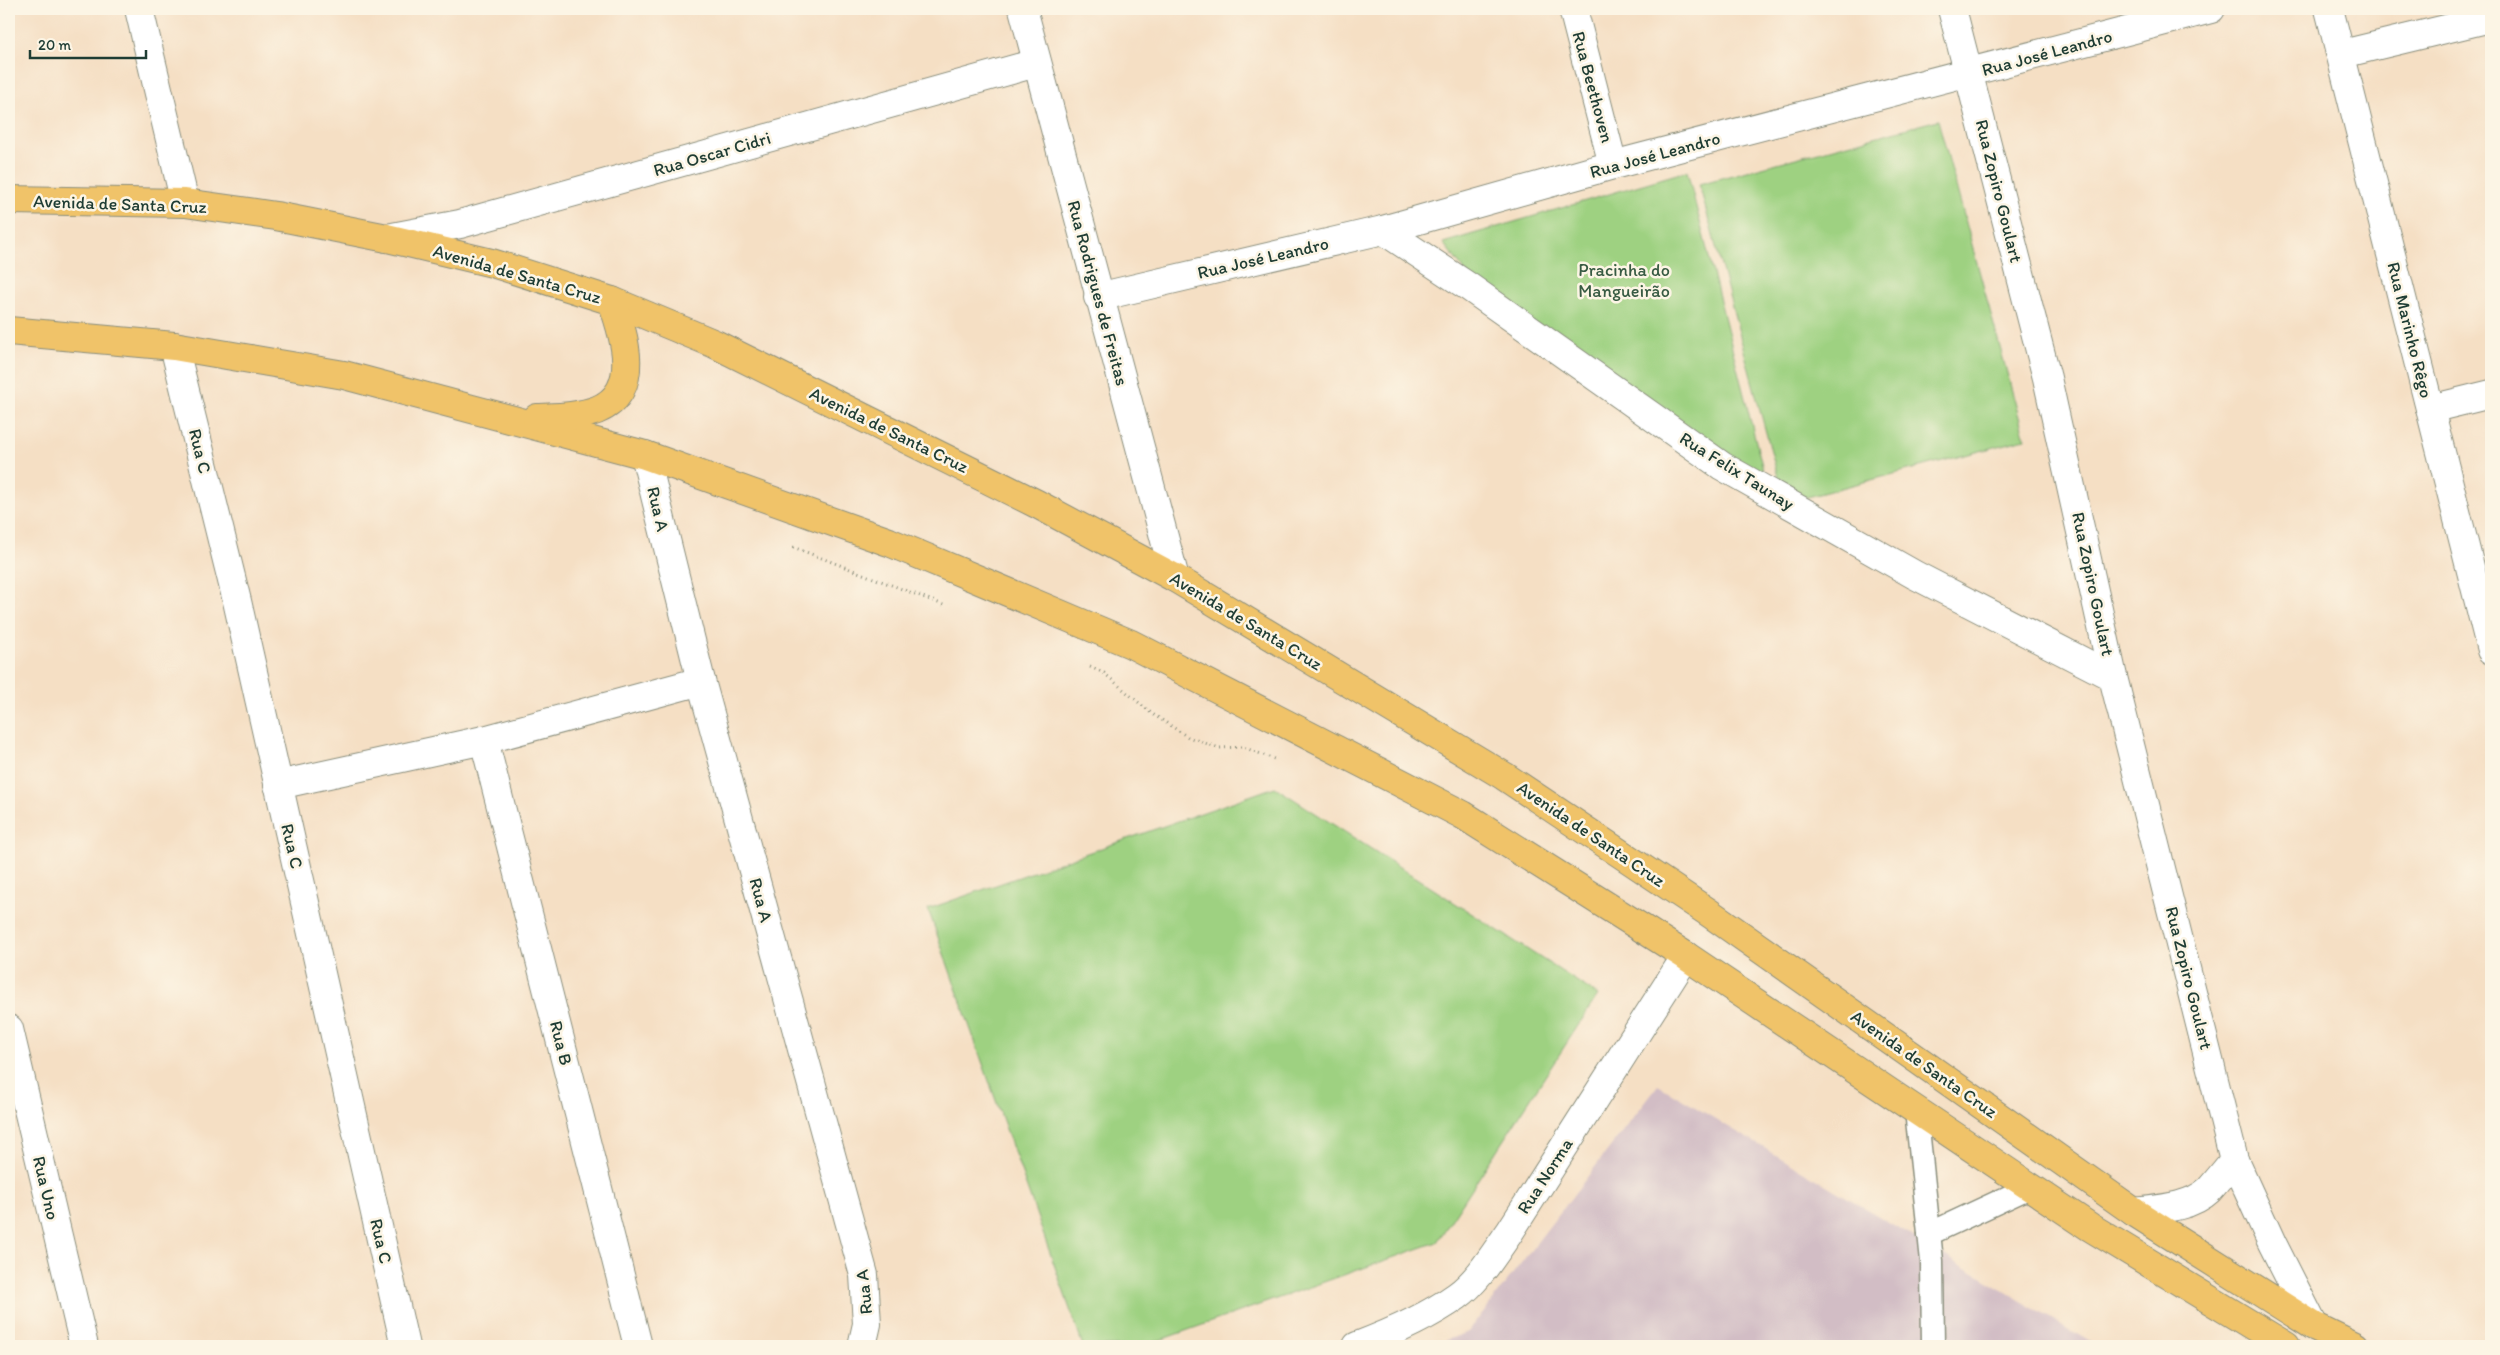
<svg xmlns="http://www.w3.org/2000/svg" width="2500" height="1355" font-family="Itim,sans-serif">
  <rect width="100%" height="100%" fill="#fcf5e5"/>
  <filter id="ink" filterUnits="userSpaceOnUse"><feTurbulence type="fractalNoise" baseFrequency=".02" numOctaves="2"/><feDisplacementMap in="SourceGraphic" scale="10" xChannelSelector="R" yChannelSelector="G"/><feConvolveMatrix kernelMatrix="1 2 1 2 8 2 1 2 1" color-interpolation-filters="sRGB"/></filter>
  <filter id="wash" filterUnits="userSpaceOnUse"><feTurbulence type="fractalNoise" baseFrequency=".0096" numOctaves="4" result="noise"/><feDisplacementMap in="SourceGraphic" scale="20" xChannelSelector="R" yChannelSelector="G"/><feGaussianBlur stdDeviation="1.12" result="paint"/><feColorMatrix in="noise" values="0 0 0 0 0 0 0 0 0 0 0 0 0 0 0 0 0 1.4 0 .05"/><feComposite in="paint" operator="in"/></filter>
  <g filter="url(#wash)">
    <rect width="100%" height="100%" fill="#f5dfc4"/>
    <!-- industrial -->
    <path fill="#d2bdc5" d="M1658 1085 2097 1346H1431L1468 1332Z"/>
    <!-- green -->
    <g fill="#9ed181" stroke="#5e875a">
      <path d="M1938 120 2025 439 1785 503 1699 184Z"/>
      <path d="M1687 171 1766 481 1476 285 1443 243Z"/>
      <path d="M1275 787 1598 995 1437 1242 1143 1346H1083L928 909Z"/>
    </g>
  </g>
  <g filter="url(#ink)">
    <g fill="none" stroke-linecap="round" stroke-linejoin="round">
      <!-- service casing -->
      <g stroke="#8a8e7c" stroke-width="25">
        <g id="service">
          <path d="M1916 1110 1932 1261 1933 1346"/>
          <path d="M1929 1234 2030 1187"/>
        </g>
      </g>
      <!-- minor casing -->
      <g stroke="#8a8e7c" stroke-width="30">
        <g id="minor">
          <path d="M139 9 185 203"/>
          <path d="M1023 9 1175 578"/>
          <path d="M1573 9 1613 165"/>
          <path d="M1952 9 2047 378 2113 677 2234 1160 2272 1243 2314 1326"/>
          <path d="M2329 9 2491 650"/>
          <path d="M2342 54 2491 18"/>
          <path d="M1383 230 1469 287 1722 466 1915 575 2113 677"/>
          <path d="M387 238 460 224 1036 63"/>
          <path d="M1098 297 1383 230 1613 165 2211 9"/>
          <path d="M174 346 237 601 405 1346"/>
          <path d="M2430 409 2491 394"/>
          <path d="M645 455 701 681 864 1275 867 1324 862 1346"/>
          <path d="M484 740 638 1346"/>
          <path d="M278 785 484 740 701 681"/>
          <path d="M9 1029 84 1346"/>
          <path d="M2134 1212C2158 1209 2190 1208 2209 1190 2218 1180 2226 1170 2234 1160"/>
          <path d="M1357 1346C1389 1334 1429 1316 1457 1296 1478 1281 1494 1254 1509 1233L1686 956"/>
        </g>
      </g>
      <!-- primary casing -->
      <g stroke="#8a8e7c" stroke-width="30">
        <g id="primary">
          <path d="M9 200 185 203 276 216 387 238 492 263 612 301 715 344 1037 504 1175 578 1504 776 1708 912 2134 1212 2314 1326 2355 1346"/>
          <path d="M9 331 174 346 344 375 645 455 889 542 1131 644 1463 815 1686 956 2090 1227 2286 1346"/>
          <path d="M537 418C557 417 578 417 597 410 643 391 624 335 612 301"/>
        </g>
      </g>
      <!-- path -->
      <g stroke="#8a8e7c" stroke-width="3" stroke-dasharray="1 4" stroke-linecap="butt">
        <path d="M793 547 946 606"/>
        <path d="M1090 667 1104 673 1151 713 1188 737 1219 748 1243 747 1274 759"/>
      </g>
      <!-- service -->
      <use href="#service" stroke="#fff" stroke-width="22"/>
      <!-- minor -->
      <use href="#minor" stroke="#fff" stroke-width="28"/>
      <!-- primary -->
      <use href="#primary" stroke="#f0c369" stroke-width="28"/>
    </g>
  </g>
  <g text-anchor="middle" stroke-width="5" stroke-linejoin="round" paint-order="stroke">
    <!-- street labels -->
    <g font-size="18" fill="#1f3d34" stroke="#fcf5e5">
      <text transform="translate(2047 53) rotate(-15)" y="6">Rua José Leandro</text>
      <text transform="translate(1593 87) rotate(75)" y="6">Rua Beethoven</text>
      <text transform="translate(712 154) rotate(-16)" y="6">Rua Oscar Cidri</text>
      <text transform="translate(1655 155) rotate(-15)" y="6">Rua José Leandro</text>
      <text transform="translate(1999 191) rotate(76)" y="6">Rua Zopiro Goulart</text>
      <text transform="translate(120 204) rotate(2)" y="6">Avenida de Santa Cruz</text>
      <text transform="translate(1263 258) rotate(-13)" y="6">Rua José Leandro</text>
      <text transform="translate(517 274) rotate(16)" y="6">Avenida de Santa Cruz</text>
      <text transform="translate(1098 293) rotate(75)" y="6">Rua Rodrigues de Freitas</text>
      <text transform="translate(2410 330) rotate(76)" y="6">Rua Marinho Rêgo</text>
      <text transform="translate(889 430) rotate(26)" y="6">Avenida de Santa Cruz</text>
      <text transform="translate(200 451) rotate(76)" y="6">Rua C</text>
      <text transform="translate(1737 471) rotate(32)" y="6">Rua Felix Taunay</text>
      <text transform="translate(658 509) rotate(77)" y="6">Rua A</text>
      <text transform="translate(2093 584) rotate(78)" y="6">Rua Zopiro Goulart</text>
      <text transform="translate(1246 621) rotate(31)" y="6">Avenida de Santa Cruz</text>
      <text transform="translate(1591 834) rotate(34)" y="6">Avenida de Santa Cruz</text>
      <text transform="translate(292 846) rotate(77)" y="6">Rua C</text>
      <text transform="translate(761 900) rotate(75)" y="6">Rua A</text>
      <text transform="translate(2189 978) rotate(76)" y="6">Rua Zopiro Goulart</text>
      <text transform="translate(561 1043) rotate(76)" y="6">Rua B</text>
      <text transform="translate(1924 1064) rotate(35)" y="6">Avenida de Santa Cruz</text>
      <text transform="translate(1545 1176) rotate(-57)" y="6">Rua Norma</text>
      <text transform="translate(46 1188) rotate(77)" y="6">Rua Uno</text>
      <text transform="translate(381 1241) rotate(77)" y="6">Rua C</text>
      <text transform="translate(864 1292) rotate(-96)" y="6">Rua A</text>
    </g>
    <!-- park labels -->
    <g font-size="18" fill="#385b43" stroke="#fcf5e5">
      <text x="1624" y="276">Pracinha do<tspan x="1624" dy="21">Mangueirão</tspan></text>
    </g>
  </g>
  <!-- margin -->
  <rect width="2500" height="1355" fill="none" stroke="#fcf5e5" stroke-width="30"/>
  <!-- scale -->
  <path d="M30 50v8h116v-8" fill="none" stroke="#1f3d34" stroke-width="2.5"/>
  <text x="38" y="50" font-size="15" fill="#1f3d34" stroke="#fcf5e5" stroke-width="4" paint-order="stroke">20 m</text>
</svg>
